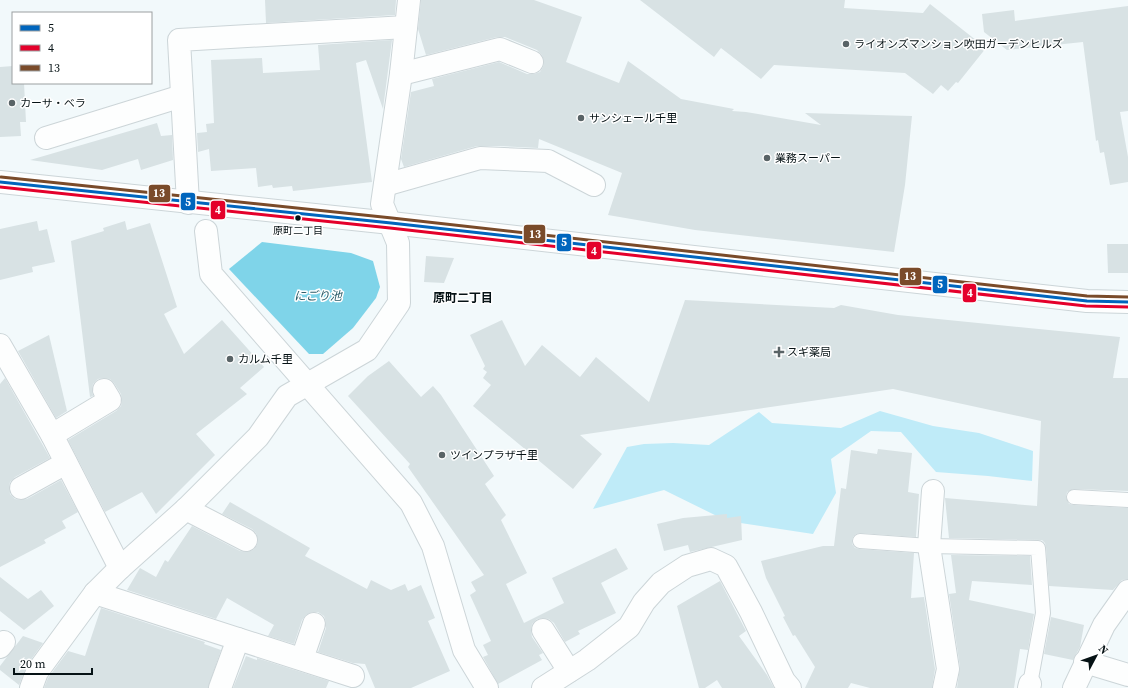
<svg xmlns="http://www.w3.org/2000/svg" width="1128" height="688" font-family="'Source Serif 4','Noto Sans JP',serif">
  <rect width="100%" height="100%" fill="#f2f9fb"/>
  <!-- green -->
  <path fill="#bfebf8" d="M880 411 933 426 979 433 1033 451 1032 481 988 476 936 472 901 432 871 431 831 459 836 493 813 534 727 521 664 490 593 509 627 447 644 444 673 443 709 445 759 412 772 423 841 428Z"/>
  <!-- water -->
  <path fill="#7fd4e9" d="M262 242 351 253 373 261 380 287 376 298 353 328 323 354H309L229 269Z"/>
  <!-- building -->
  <g fill="#d8e2e4">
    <path d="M265 0H396L395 15 266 23Z"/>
    <path d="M421 0H534L582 17 566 62 619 83 628 61 681 99 734 109 732 111 746 112 821 125 805 113 912 116 905 185 894 252 695 230 608 215 622 173 539 139 538 148 500 146H477L404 167 401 159 411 92 434 86 432 79 499 62 527 74H534L540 72 543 67 544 61 542 55 537 50 505 37H497L426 55 418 29Z"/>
    <path d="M640 0H845L844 8 923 13 930 4 986 48 958 83 956 82 948 91 941 85 933 94 905 73 774 65 761 79 721 48 714 57Z"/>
    <path d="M1128 6V111L1120 112 1128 157V182L1110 185 1104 152 1100 153 1098 140 1096 141 1083 42 1007 50 984 32 982 14 1014 10 1015 21Z"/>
    <path d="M392 40 383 109 366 60 356 63 372 182 293 191 292 186 273 188 272 185 258 187 256 168 211 171 209 149 198 152 197 133 207 132 206 124 214 123 211 60 262 58 263 73 320 70 318 45Z"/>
    <path d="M13 66V83H24L26 122H20L21 136 0 137V67Z"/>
    <path d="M157 123 161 136 172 135 173 160 141 170 138 159 102 170 30 160Z"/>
    <path d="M37 221 39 231 47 229 55 262 32 267 33 272 0 280V229Z"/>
    <path d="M125 221 127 230 150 223 177 307 164 314 184 354 222 320 264 367 240 388 247 394 196 434 215 455 156 514 142 492 105 512 68 440 116 411 121 406 122 400 121 394 114 383 110 379 104 378 98 379 93 384 92 390 93 396 90 397 71 241 104 231 103 228Z"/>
    <path d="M1107 244H1128V273H1108Z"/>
    <path d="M426 256 454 258 444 283 424 282Z"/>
    <path d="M685 300 834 308 841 305 898 315 1120 337 1113 378H1128V491L1074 489 1067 492 1066 497 1069 504 1074 505 1128 508V579L1122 580 1113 590 1049 586 1046 547 1045 543 1042 540 949 538 945 498 1037 506 1041 421 893 389 580 435 602 454 573 489 473 406 491 385 483 378 487 372 483 369 485 366 470 335 502 320 525 366 542 345 580 377 596 357 649 402Z"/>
    <path d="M49 335 67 411 56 418 18 351Z"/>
    <path d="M389 361 421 397 433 386 441 395 494 476 485 484 506 515 501 520 527 573 506 584 524 623 564 603 552 578 616 548 628 569 601 583 616 613 578 631 580 634 565 642 554 623 549 619 543 618 537 619 532 624 531 631 532 637 543 653 539 655 542 660 498 684 483 657 488 655 483 645 491 641 470 595 476 591 471 582 484 575 408 467 410 464 348 396 368 376Z"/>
    <path d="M5 378 50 458 15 477 10 482 9 487 10 494 15 499 20 500 27 499 61 480 78 512 62 521 66 528 44 540 46 543 0 567V384Z"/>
    <path d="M878 449 912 453 908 492 919 494 916 537 860 533 856 534 853 537 852 544 855 548 859 549 914 553 911 598 924 597 935 669 932 688H870L851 683 848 688H805L815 667 795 635 793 636 783 617 785 616 766 578 761 561 823 546H834L841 488 846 489 851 450 877 454Z"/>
    <path d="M230 502 310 548 305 556 367 589 371 580 391 590 405 584 408 591 421 585 435 618 428 621 450 671 411 688H375L365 664 353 663 318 652 326 628V622L324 616 318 612H312L306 615 302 620 294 644 268 636 274 625 227 598 216 619 127 590 140 568 156 577 165 560 168 562 192 526 240 551 247 552 253 550 257 545 258 540 256 533 252 529 222 514Z"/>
    <path d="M727 514V518L741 516 742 540 690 552 688 545 664 551 657 524 683 518Z"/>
    <path d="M951 555 1030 556 1032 585 972 581 969 600 1034 614 1028 650 1020 649 1014 688H957L960 667 949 594 956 593Z"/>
    <path d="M0 577 28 599 41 590 54 606 24 630 0 611Z"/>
    <path d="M720 581 746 631 739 636 767 675 774 688H722L717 680 705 688H699L677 606Z"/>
    <path d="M101 608 205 642 204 644 221 650 208 688H44L48 678 68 651 85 656Z"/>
    <path d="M1051 617 1084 625 1080 647 1073 660 1044 654Z"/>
    <path d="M23 636 43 643 27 665 19 685 0 670V666Z"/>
    <path d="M246 656 257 660V658L329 681 326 688H233Z"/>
  </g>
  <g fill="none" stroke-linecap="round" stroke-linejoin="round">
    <!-- lane casing -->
    <g stroke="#ccd5d8" stroke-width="16">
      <g id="lane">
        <path d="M1074 497 1128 500"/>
        <path d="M860 541 929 546 1038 548 1043 613 1030 684"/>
      </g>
    </g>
    <!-- street casing -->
    <g stroke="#ccd5d8" stroke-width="24">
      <g id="street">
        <path d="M401 74 500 49 532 62"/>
        <path d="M46 138 182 96"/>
        <path d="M385 185 480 158 548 161 594 185"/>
        <path d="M188 203 179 40 406 27"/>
        <path d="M206 231 211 274 411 503 433 546 464 650 487 688"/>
        <path d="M0 345 52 435 120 568"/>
        <path d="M52 435 110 400 104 390"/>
        <path d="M21 488 66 463"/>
        <path d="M933 491 929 546 948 669 944 688"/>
        <path d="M186 509 246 540"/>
        <path d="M95 593 353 676"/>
        <path d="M543 630 569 671"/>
        <path d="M0 647 4 642"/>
        <path d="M302 659 314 624"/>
        <path d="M1085 662 1128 675"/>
        <path d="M31 688 37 672 95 593 120 568 186 509 258 437 287 396 367 350 399 303 398 243 382 204 401 74 409 0"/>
        <path d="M220 688 238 639"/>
        <path d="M543 688 587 660 629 627 644 602 661 583 687 566 711 559 726 566 751 612 784 681 790 688"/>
        <path d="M1029 688 1030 684"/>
        <path d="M1074 688 1104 625 1128 591"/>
      </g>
    </g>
    <!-- secondary casing -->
    <g stroke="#ccd5d8" stroke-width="24">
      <path id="secondary" d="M0 182 391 223 1087 301 1128 302"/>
    </g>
    <!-- lane -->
    <use href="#lane" stroke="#fdfefe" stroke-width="14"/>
    <!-- street -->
    <use href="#street" stroke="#fdfefe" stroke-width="22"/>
    <!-- secondary -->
    <use href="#secondary" stroke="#fdfefe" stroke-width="22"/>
    <!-- bus-1 casing -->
    <g stroke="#fff" stroke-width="6">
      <path id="bus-1" d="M0 182 391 223 1087 301 1128 302"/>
    </g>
    <!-- bus-2 casing -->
    <g stroke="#fff" stroke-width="6">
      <path id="bus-2" d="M0 187 390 228 1086 306 1128 307"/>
    </g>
    <!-- bus-3 casing -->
    <g stroke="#fff" stroke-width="6">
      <path id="bus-3" d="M1 177 392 218 1087 296 1128 297"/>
    </g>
    <!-- bus-1 -->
    <use href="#bus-1" stroke="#0065bd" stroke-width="3"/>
    <!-- bus-2 -->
    <use href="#bus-2" stroke="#e4002b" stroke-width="3"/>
    <!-- bus-3 -->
    <use href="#bus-3" stroke="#7a4b2a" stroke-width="3"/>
  </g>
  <!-- markers -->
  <g fill="#596366" stroke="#fff" stroke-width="1.5">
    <circle cx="846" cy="44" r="4"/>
    <circle cx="12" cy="103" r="4"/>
    <circle cx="581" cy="118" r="4"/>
    <circle cx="767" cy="158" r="4"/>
    <path d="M777 346h4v4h4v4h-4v4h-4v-4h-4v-4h4z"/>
    <circle cx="230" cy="359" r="4"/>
    <circle cx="442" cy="455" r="4"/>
  </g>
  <circle fill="#061215" stroke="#fff" stroke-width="1.5" cx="298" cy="218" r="3.5"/>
  <g text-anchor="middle" stroke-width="3" stroke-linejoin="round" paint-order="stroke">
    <!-- bus labels -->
    <g font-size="10" fill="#061215" stroke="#fff">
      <text x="298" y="234">原町二丁目</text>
    </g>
    <!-- poi labels -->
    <g font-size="11" fill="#061215" stroke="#fff" text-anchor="start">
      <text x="854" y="48">ライオンズマンション吹田ガーデンヒルズ</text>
      <text x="20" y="107">カーサ・ベラ</text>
      <text x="589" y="122">サンシェール千里</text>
      <text x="775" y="162">業務スーパー</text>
      <text x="787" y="356">スギ薬局</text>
      <text x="238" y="363">カルム千里</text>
      <text x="450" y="459">ツインプラザ千里</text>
    </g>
    <!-- water labels -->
    <g font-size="12" font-style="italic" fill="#2d5e6b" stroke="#fff">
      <text x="318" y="300">にごり池</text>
    </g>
    <!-- neighbourhood labels -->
    <g font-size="12" font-weight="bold" fill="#061215" stroke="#fff">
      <text x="463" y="302">原町二丁目</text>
    </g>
  </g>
  <g stroke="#fff" stroke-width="1.5">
    <rect x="148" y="184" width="23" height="19" rx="4" fill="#7a4b2a"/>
    <rect x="180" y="192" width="16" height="19" rx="4" fill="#0065bd"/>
    <rect x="210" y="200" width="16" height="20" rx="4" fill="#e4002b"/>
    <rect x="523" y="224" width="23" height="20" rx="4" fill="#7a4b2a"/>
    <rect x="556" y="233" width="16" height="19" rx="4" fill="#0065bd"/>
    <rect x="586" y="241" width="16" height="19" rx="4" fill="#e4002b"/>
    <rect x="899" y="267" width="23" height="19" rx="4" fill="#7a4b2a"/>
    <rect x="932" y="275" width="16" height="19" rx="4" fill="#0065bd"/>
    <rect x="962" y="283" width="15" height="20" rx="4" fill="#e4002b"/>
  </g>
  <g font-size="11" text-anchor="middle" font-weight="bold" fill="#fff">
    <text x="159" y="197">13</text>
    <text x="188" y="206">5</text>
    <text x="218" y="214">4</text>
    <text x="535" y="238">13</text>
    <text x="564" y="246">5</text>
    <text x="594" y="255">4</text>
    <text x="910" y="280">13</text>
    <text x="940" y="288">5</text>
    <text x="970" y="297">4</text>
  </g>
  <!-- legend -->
  <rect x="12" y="12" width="140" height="72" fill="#ffffff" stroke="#9ba0a1"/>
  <rect x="20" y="25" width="20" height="6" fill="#0065bd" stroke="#9ba0a1"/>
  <text x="48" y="32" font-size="12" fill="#061215">5</text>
  <rect x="20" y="45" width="20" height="6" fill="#e4002b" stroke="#9ba0a1"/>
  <text x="48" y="52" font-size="12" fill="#061215">4</text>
  <rect x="20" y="65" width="20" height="6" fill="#7a4b2a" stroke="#9ba0a1"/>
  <text x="48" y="72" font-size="12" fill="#061215">13</text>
  <!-- north arrow -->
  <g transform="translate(1096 656) rotate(49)" stroke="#ffffff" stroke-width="3" paint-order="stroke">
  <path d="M0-3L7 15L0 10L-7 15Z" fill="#061215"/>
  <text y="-6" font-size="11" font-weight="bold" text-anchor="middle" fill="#061215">N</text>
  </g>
  <!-- scale -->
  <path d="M14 668v6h78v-6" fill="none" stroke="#061215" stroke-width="2"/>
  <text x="20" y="668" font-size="12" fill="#061215" stroke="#ffffff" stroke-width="3" paint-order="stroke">20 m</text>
</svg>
